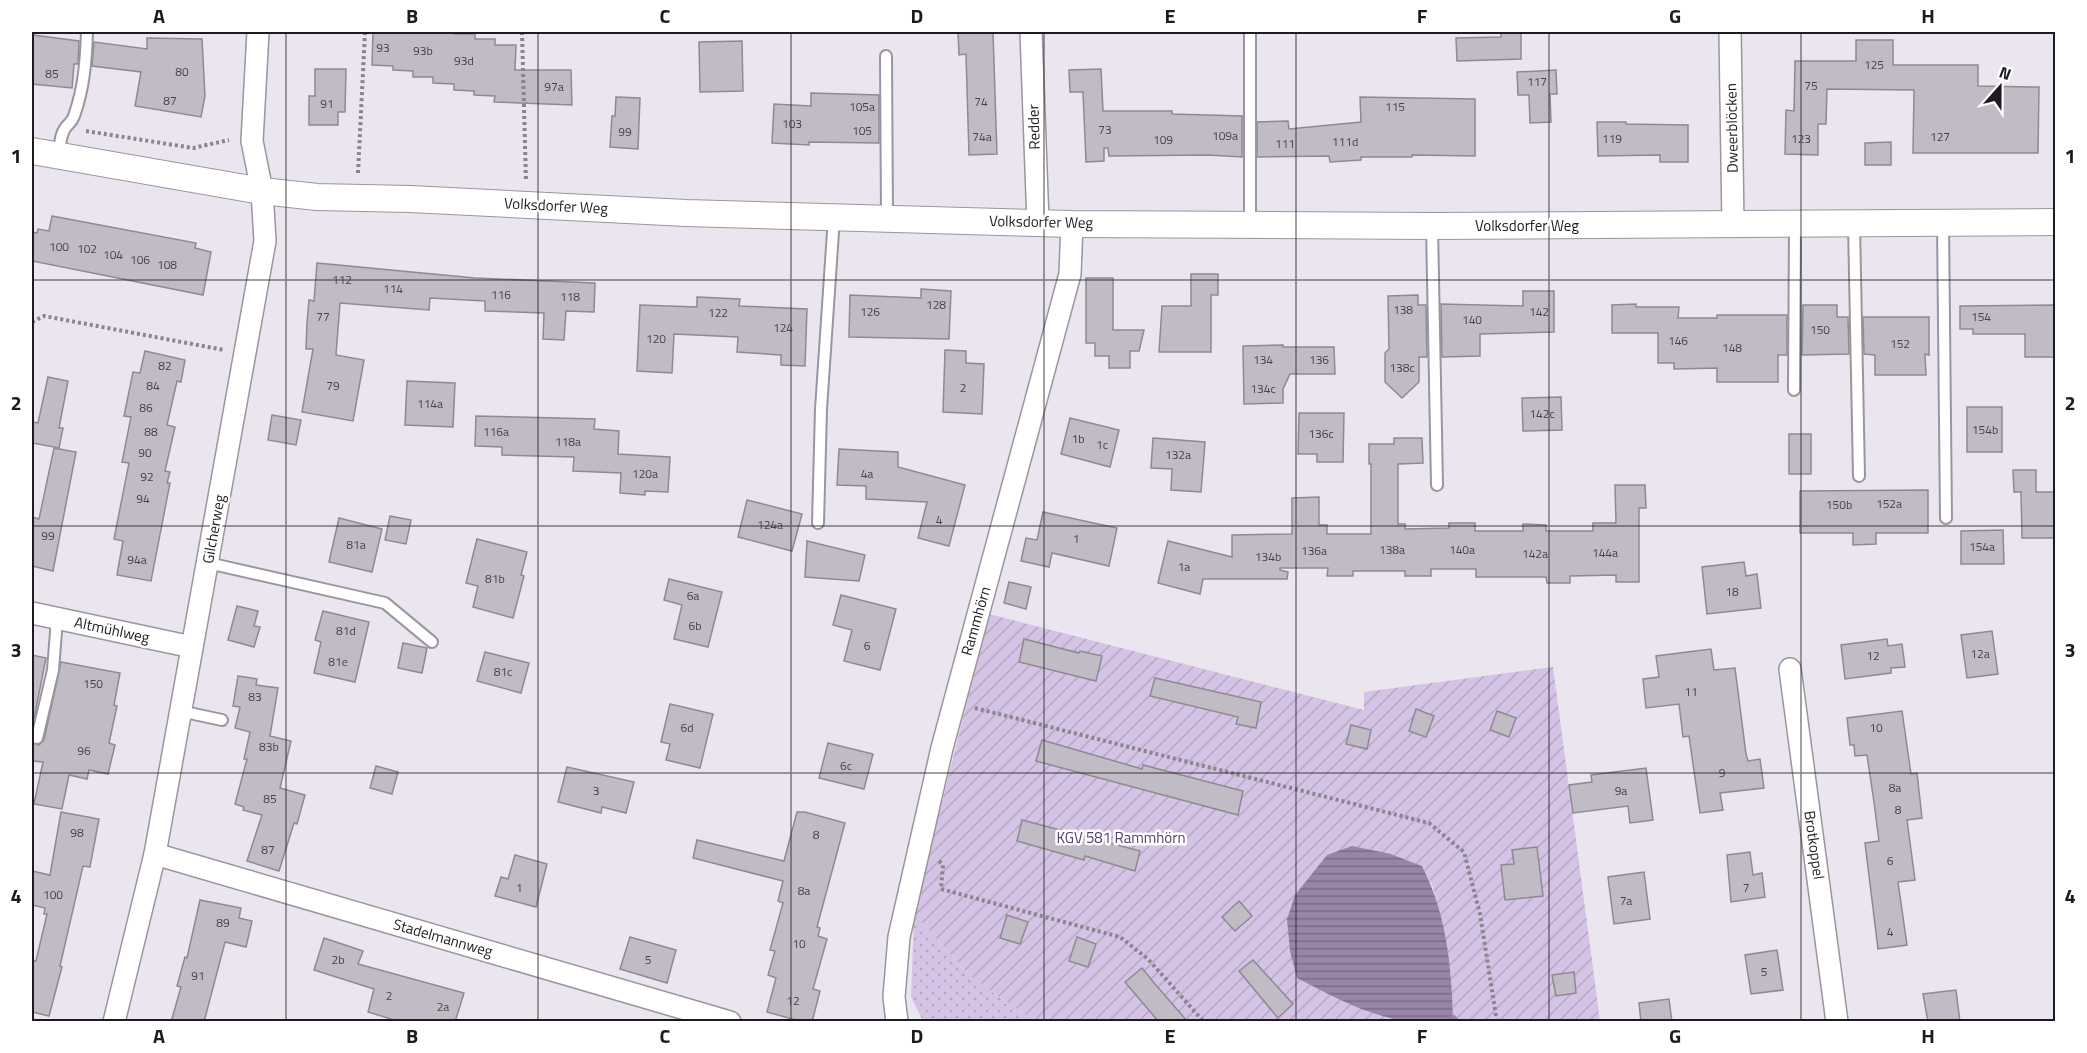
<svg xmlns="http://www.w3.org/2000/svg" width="2087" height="1053" font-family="'Titillium Web',sans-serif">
  <defs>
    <pattern id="grass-dots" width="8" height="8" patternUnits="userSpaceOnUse" patternTransform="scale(1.5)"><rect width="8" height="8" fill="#d4c3e4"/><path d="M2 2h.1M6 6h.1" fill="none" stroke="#b6a7c3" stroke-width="1.8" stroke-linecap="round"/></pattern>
    <pattern id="garden-furrows" width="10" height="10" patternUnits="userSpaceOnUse" patternTransform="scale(1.5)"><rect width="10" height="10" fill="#d4c3e4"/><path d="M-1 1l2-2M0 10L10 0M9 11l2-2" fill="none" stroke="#b6a7c3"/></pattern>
    <pattern id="water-rules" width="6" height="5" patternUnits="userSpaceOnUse" patternTransform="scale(1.5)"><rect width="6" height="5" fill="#9885a8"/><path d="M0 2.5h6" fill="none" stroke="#7b6c88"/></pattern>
  </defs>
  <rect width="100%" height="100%" fill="#ebe5f0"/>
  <!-- grass -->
  <path fill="url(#grass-dots)" d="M914 914 971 977 1034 1021H923L911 997Z"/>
  <!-- garden -->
  <path fill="url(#garden-furrows)" d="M989 614 1364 710V692L1553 667 1600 1021H1445L1453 1019 1451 976 1447 953 1433 887 1422 866 1391 854 1397 1020 1405 1021H1034L971 977 914 914Z"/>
  <!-- water -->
  <path fill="url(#water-rules)" d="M1352 846 1391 854 1422 866C1446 912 1452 968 1453 1019 1399 1033 1343 1002 1297 978L1290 951 1287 919 1295 895 1327 855Z"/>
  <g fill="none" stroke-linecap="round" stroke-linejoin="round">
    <!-- stream -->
    <path stroke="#9885a8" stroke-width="8" d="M1453 1019 1455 1022"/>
  </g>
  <!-- building -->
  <g fill="#c0bbc5" stroke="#8e8993" stroke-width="1.5">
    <path d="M373 32H454V34H475V39H495V45H516L515 70H571L572 105 494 102 495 96 474 95V91L454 90V84L433 83V77H413V71L393 70V66L372 65Z"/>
    <path d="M958 32H993L997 154 969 155 966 54 959 55Z"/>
    <path d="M1501 32H1521V59L1457 61 1456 38 1501 37Z"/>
    <path d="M33 35 79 41 78 64H74L72 88 32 84Z"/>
    <path d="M147 38 202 39 205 96 201 117 135 106 141 72 92 66 94 42 147 49Z"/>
    <path d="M1856 40H1893V65H1978V86L2039 87 2038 153H1913L1914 90 1827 89 1826 124H1818V155L1785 154 1786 110 1794 111 1795 61H1856Z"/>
    <path d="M742 41 743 91 700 92 699 42Z"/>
    <path d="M315 69H346L345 112H338V125H309V96H315Z"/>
    <path d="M1101 69 1103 111H1172V114L1242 116V157L1208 155 1109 156 1108 148H1104V161L1086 162 1083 92H1070L1069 70Z"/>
    <path d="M1556 70 1557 94H1550L1551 122 1530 123 1529 95H1518L1517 72Z"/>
    <path d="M811 93 879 95V143L809 142V145L772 143 774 104 811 106Z"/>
    <path d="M616 97 640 98 638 149 610 147 612 116H615Z"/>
    <path d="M1360 97 1475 99V156L1412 155V157H1361V160L1330 162 1329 156 1257 157V122L1288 121 1289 129 1361 122Z"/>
    <path d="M1597 122H1626V124L1688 125V162H1660V155L1598 156Z"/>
    <path d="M1891 142V165H1865V143Z"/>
    <path d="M52 216 196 243 195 248 211 252 203 295 32 261V232L37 233 38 229 49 231Z"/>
    <path d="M317 263 475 278 595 283 594 312 566 311 564 340 543 339 544 313 485 311V301L430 298 429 310 340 303 336 355 364 360 353 421 302 412 313 349H306L307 323 309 300 314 301Z"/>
    <path d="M1191 274H1218V295H1211V352H1159L1162 306H1191Z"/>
    <path d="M1086 278H1113V330H1144L1139 351H1130V368H1109V356H1095V343H1086Z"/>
    <path d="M921 289 951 291 949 339 849 337 850 295 921 298Z"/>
    <path d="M1523 291H1554V332L1480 334V356L1442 357 1441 304 1523 306Z"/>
    <path d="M1418 295V305H1426L1427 357H1419V382L1402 398 1385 382V353L1389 349 1388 296Z"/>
    <path d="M697 297 740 299 739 306 807 309 805 366 781 365V355L737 352 738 337 674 334 672 373 637 371 640 305 697 307Z"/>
    <path d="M1636 304V307H1679L1678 318H1717V315H1787V355H1778V382H1717V368L1674 369V363H1658V333H1612V305Z"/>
    <path d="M1803 305H1837V317H1848L1849 354 1802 355Z"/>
    <path d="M2055 305V357H2025V334H1973V329H1960V306Z"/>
    <path d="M1863 317H1929V355L1925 354 1926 375H1875V355L1864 354Z"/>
    <path d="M1283 345V347H1334L1335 374H1290L1283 389V403L1244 404 1243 346Z"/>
    <path d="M945 350 966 351V363L984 364 982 414 943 412Z"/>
    <path d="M145 351 185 360 181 382 177 381 167 425 175 427 165 471 170 472 167 483H170L151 581 117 575 123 541 114 539 129 463 122 462 131 417 124 416 133 372 140 373Z"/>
    <path d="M48 377 68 381 59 428H63L59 448 32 443V422L38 423Z"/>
    <path d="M407 381 455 383 453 427 405 425Z"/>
    <path d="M1561 397 1562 430 1523 431 1522 398Z"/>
    <rect x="1967" y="407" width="35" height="45"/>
    <path d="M1299 413H1344L1343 462H1317V454H1298Z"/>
    <path d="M272 415 301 420 296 445 268 440Z"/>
    <path d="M476 416 595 419 594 429 619 431 618 454 670 457 668 492 645 491V495L620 493 621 473 573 471 574 457 502 455V447L475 446Z"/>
    <path d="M1070 418 1119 430 1110 467 1061 454Z"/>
    <rect x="1789" y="434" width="22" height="40"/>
    <path d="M1153 438 1205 442 1201 492 1171 490 1172 469 1151 468Z"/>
    <path d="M1394 438H1422L1423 463 1398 464V524H1405V529L1449 528V523H1475V531H1523V524L1546 525V531H1593V523H1616L1615 485H1645L1646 508H1639V582H1616V575L1570 576V583H1547L1546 577H1476V569H1431V576H1405V571H1353V576H1327L1328 568H1280V570L1288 572 1287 579H1203L1200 594 1158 583 1168 541 1232 557V535L1292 534V498L1319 497V525H1327V534H1371V464H1369V444H1394Z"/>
    <path d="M54 448 76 452 53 571 32 566V517L39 519Z"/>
    <path d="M839 449 898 452V467L965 485 949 546 918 538 927 502 866 499V486L837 485Z"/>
    <path d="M2013 470H2036V492H2055V538H2022L2021 492H2014Z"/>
    <path d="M1928 490V533H1876V544L1853 545V533H1800V491Z"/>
    <path d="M747 500 802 514 792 551 738 537Z"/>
    <path d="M1043 512 1117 528 1109 566 1052 553 1049 567 1021 561 1026 538 1037 540Z"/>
    <path d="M390 516 411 520 406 544 385 540Z"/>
    <path d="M339 518 382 529 372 572 329 562Z"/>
    <path d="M2003 530 2004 564H1961V531Z"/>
    <path d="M477 539 527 552 521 575 524 576 513 618 473 607 478 586 466 583Z"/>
    <path d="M807 541 865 555 859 581 805 577Z"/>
    <path d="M1744 562 1746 576 1757 574 1761 608 1707 614 1702 567Z"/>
    <path d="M669 579 722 592 708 647 674 639 682 605 664 600Z"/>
    <path d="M1009 582 1031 587 1026 609 1004 603Z"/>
    <path d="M841 595 896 609 880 670 844 661 852 630 833 625Z"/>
    <path d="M237 606 258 611 254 626 260 627 254 647 228 640Z"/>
    <path d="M323 611 369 622 355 682 314 673 321 642 315 640Z"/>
    <path d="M1992 631 1998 674 1967 678 1961 635Z"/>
    <path d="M1024 639 1079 653 1080 651 1102 656 1096 681 1019 662Z"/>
    <path d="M1887 639 1888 646 1902 644 1905 667 1891 668V673L1845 679 1841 645Z"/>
    <path d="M403 643 427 648 422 673 398 668Z"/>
    <path d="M1711 649 1714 670 1735 668 1746 754 1748 761 1760 759 1764 788 1720 793 1723 810 1700 813 1689 736 1683 737 1679 704 1646 708 1643 679 1659 677 1656 656Z"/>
    <path d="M485 652 529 663 521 693 477 681Z"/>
    <path d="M32 655 46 658 32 729Z"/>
    <path d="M61 662 120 673 114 705 117 706 109 743 115 745 108 774 89 770 87 779 69 775 62 809 34 804 43 762 32 761V743L39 745 44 740Z"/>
    <path d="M238 676 257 679 256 685 278 688 270 736 291 741 280 788 305 795 297 824 294 823 279 871 247 861 262 815 243 810 244 807 235 804 247 759H244L250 732 235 728 240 707 233 706Z"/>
    <path d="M1155 678 1261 702 1256 728 1236 724 1238 717 1150 696Z"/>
    <path d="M670 704 713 714 700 768 666 760 670 744 661 742Z"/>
    <path d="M1416 709 1434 716 1426 737 1409 731Z"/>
    <path d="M1497 711 1516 718 1509 737 1490 730Z"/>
    <path d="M1902 711 1911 774 1917 773 1922 818 1907 820 1915 880 1898 882 1907 945 1878 949 1865 843 1879 841 1874 802 1867 755 1855 756 1854 745H1850L1847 718Z"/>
    <path d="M1351 725 1371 730 1367 749 1346 744Z"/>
    <path d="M1042 740 1142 769 1143 765 1243 791 1238 815 1036 761Z"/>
    <path d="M828 743 873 754 864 789 819 778Z"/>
    <path d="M376 766 398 772 392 794 370 788Z"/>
    <path d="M567 767 634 782 626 813 602 807 601 813 558 802Z"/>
    <path d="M1646 768 1653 820 1630 823 1628 806 1573 813 1569 785 1592 782 1591 775Z"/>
    <path d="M61 812 99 819 90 867 83 866 60 966 62 967 49 1016 32 1012V960L36 961 47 914H44L45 908 32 905V871L50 875Z"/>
    <path d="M797 812H805L845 823 817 927 820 928 818 936 827 939 813 989 820 991 812 1022H803L767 1012 776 978 768 975 775 951 770 950 783 903 778 901 783 881 693 858 697 840 784 861Z"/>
    <path d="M1022 820 1140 851 1135 871 1085 856 1084 860 1017 841Z"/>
    <path d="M1537 847 1543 896 1505 900 1501 865 1514 864 1512 850Z"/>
    <path d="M1750 852 1753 875 1762 873 1765 897 1731 902 1727 855Z"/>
    <path d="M515 855 547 864 536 907 495 896 501 877 508 879Z"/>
    <path d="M1644 872 1650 919 1614 924 1608 877Z"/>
    <path d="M200 900 241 908 239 918 252 921 246 947 225 942 204 1022H171L181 987 177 986 185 957 187 958Z"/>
    <path d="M1239 901 1252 916 1235 931 1222 917Z"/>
    <path d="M1007 915 1028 922 1020 944 1000 938Z"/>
    <path d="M630 937 676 950 667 983 620 969Z"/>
    <path d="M1077 937 1096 944 1088 967 1069 961Z"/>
    <path d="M324 938 363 951 358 964 464 993 455 1022H401L368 1012 374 989 314 970Z"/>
    <path d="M1777 950 1783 990 1751 994 1745 955Z"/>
    <path d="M1253 960 1293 1004 1278 1018 1239 971Z"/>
    <path d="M1142 968 1155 984 1188 1022H1159L1125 982Z"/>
    <path d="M1574 972 1576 993 1556 996 1552 975Z"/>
    <path d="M1956 990 1960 1022H1928L1923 994Z"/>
    <path d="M1669 999 1672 1022H1641L1639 1003Z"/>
  </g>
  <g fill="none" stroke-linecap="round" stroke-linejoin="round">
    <!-- service casing -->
    <g stroke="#9a959f" stroke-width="14">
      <g id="service">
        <path d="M1250 32V224"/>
        <path d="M886 56 887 218"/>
        <path d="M59 155C60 146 60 134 66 127 69 123 72 122 74 116 84 88 86 61 87 32"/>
        <path d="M1943 223 1946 518"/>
        <path d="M1854 224 1859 476"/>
        <path d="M1432 226 1437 485"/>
        <path d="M1794 390 1795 224"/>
        <path d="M818 523 821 409 834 217"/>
        <path d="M208 563 385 603 432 642"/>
        <path d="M180 711 222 720"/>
        <path d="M37 738 53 670 57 619"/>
      </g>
    </g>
    <!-- minor casing -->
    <g stroke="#9a959f" stroke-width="24">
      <g id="minor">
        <path d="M1031 32 1038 223"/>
        <path d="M1730 32 1733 224"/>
        <path d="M32 613 192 647"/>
        <path d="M1790 669 1837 1022"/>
        <path d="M155 854 730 1022"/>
        <path d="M114 1022 155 854 265 241 262 191 252 141 258 32"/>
        <path d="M897 1022 894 997 899 937 942 748 1070 274 1072 224"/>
      </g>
    </g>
    <!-- tertiary casing -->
    <g stroke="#9a959f" stroke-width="28">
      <path id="tertiary" d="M32 151 262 191 317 197 410 199 686 213 1072 224 1432 226 2056 222"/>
    </g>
    <!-- path -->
    <g stroke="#8a858d" stroke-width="4" stroke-dasharray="3 3" stroke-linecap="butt">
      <path d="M522 32 526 181"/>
      <path d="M86 131 193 148 229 140"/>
      <path d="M358 173 365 32"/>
      <path d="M32 322 44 316 224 350"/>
      <path d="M975 708 1429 823 1464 852 1480 914 1497 1022"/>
      <path d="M939 861 943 865 941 889 1120 937 1148 959 1204 1022"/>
    </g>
    <!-- service -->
    <use href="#service" stroke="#fff" stroke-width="10"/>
    <!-- minor -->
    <use href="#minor" stroke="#fff" stroke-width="21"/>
    <!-- tertiary -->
    <use href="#tertiary" stroke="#fff" stroke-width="26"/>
  </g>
  <!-- grid -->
  <path fill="none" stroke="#1d1b1f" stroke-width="1.5" stroke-opacity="0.55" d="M286 32V1022M538 32V1022M791 32V1022M1044 32V1022M1296 32V1022M1549 32V1022M1801 32V1022M32 280H2056M32 526H2056M32 773H2056"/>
  <g text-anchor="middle" stroke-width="5" stroke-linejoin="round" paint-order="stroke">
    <!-- number labels -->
    <g font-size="12" fill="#464348">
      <text x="383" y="52">93</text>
      <text x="423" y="55">93b</text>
      <text x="464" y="65">93d</text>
      <text x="1874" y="69">125</text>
      <text x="182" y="76">80</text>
      <text x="52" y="78">85</text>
      <text x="1537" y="86">117</text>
      <text x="1811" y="90">75</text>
      <text x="554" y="91">97a</text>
      <text x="170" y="105">87</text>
      <text x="981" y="106">74</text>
      <text x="327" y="108">91</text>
      <text x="862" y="111">105a</text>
      <text x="1395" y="111">115</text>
      <text x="792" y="128">103</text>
      <text x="1105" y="134">73</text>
      <text x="862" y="135">105</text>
      <text x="625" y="136">99</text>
      <text x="1225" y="140">109a</text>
      <text x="982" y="141">74a</text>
      <text x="1940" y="141">127</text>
      <text x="1612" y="143">119</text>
      <text x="1801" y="143">123</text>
      <text x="1163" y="144">109</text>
      <text x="1345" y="146">111d</text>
      <text x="1285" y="148">111</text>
      <text x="59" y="251">100</text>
      <text x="87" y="253">102</text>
      <text x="113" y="259">104</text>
      <text x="140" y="264">106</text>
      <text x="167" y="269">108</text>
      <text x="342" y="284">112</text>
      <text x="393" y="293">114</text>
      <text x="501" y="299">116</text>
      <text x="570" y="301">118</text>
      <text x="936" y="309">128</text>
      <text x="1403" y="314">138</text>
      <text x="870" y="316">126</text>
      <text x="1539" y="316">142</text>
      <text x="718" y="317">122</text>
      <text x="323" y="321">77</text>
      <text x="1981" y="321">154</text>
      <text x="1472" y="324">140</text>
      <text x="783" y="332">124</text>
      <text x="1820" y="334">150</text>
      <text x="656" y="343">120</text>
      <text x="1678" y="345">146</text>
      <text x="1900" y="348">152</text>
      <text x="1732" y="352">148</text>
      <text x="1263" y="364">134</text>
      <text x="1319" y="364">136</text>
      <text x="165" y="370">82</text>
      <text x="1402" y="372">138c</text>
      <text x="153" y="390">84</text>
      <text x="333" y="390">79</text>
      <text x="963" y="392">2</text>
      <text x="1263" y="393">134c</text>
      <text x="430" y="408">114a</text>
      <text x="146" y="412">86</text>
      <text x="1542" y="418">142c</text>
      <text x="1985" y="434">154b</text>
      <text x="151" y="436">88</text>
      <text x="496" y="436">116a</text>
      <text x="1321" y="438">136c</text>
      <text x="1078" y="443">1b</text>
      <text x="568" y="446">118a</text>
      <text x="1102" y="449">1c</text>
      <text x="145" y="457">90</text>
      <text x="1178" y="459">132a</text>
      <text x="645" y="478">120a</text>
      <text x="867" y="478">4a</text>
      <text x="147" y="481">92</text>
      <text x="143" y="503">94</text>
      <text x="1889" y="508">152a</text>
      <text x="1839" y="509">150b</text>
      <text x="939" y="524">4</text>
      <text x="770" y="529">124a</text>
      <text x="48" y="540">99</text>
      <text x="1076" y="543">1</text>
      <text x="356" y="549">81a</text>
      <text x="1982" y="551">154a</text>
      <text x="1392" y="554">138a</text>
      <text x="1462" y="554">140a</text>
      <text x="1314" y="555">136a</text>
      <text x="1605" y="557">144a</text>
      <text x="1535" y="558">142a</text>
      <text x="1268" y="561">134b</text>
      <text x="137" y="564">94a</text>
      <text x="1184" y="571">1a</text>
      <text x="495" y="583">81b</text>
      <text x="1732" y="596">18</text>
      <text x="693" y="600">6a</text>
      <text x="695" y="630">6b</text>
      <text x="346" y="635">81d</text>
      <text x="867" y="650">6</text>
      <text x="1980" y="658">12a</text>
      <text x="1873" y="660">12</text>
      <text x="338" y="666">81e</text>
      <text x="503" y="676">81c</text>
      <text x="93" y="688">150</text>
      <text x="1691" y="696">11</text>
      <text x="255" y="701">83</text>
      <text x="687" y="732">6d</text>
      <text x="1876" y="732">10</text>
      <text x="269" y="751">83b</text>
      <text x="84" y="755">96</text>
      <text x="846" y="770">6c</text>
      <text x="1722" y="777">9</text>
      <text x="1895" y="792">8a</text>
      <text x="596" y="795">3</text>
      <text x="1621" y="795">9a</text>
      <text x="270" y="803">85</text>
      <text x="1898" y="814">8</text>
      <text x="77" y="837">98</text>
      <text x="816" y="839">8</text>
      <text x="268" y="854">87</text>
      <text x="1890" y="865">6</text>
      <text x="519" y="892">1</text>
      <text x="1746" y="892">7</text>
      <text x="804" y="895">8a</text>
      <text x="53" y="899">100</text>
      <text x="1626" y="905">7a</text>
      <text x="223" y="927">89</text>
      <text x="1890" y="936">4</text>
      <text x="799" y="948">10</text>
      <text x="338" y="964">2b</text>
      <text x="648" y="964">5</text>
      <text x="1764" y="976">5</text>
      <text x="198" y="980">91</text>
      <text x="389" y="1000">2</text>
      <text x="793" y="1005">12</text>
      <text x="443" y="1011">2a</text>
    </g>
    <!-- street labels -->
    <g font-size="15" fill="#1d1b1f" stroke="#fff">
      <text transform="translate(1034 127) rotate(-92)" y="5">Redder</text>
      <text transform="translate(1732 128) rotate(-91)" y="5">Dweerblöcken</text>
      <text transform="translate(556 206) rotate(3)" y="5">Volksdorfer Weg</text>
      <text transform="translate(1041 222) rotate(1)" y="5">Volksdorfer Weg</text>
      <text x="1527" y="231">Volksdorfer Weg</text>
      <text transform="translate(214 529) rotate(-80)" y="5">Gilcherweg</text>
      <text transform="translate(976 621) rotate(-74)" y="5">Rammhörn</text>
      <text transform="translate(112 630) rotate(12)" y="5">Altmühlweg</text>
      <text transform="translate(1814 845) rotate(82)" y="5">Brotkoppel</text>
      <text transform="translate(443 938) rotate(16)" y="5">Stadelmannweg</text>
    </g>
    <!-- park labels -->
    <g font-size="15" fill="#593e6e" stroke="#fff">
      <text x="1121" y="843">KGV 581 Rammhörn</text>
    </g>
  </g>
  <!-- border -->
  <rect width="2087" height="1053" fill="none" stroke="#ffffff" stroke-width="66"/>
  <!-- north arrow -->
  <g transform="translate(2000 87) rotate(21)" stroke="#ffffff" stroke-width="4.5" paint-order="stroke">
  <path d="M0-4.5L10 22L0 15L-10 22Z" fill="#1d1b1f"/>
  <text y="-9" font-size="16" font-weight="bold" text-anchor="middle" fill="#1d1b1f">N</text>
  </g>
  <rect x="33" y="33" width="2021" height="987" fill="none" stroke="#1d1b1f" stroke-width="2"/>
  <g font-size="20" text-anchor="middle" font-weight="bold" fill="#1d1b1f">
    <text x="159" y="23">A</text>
    <text x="412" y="23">B</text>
    <text x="665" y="23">C</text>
    <text x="917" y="23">D</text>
    <text x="1170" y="23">E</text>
    <text x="1422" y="23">F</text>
    <text x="1675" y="23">G</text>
    <text x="1928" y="23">H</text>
    <text x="16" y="163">1</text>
    <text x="2070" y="163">1</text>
    <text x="16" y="410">2</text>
    <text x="2070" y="410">2</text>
    <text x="16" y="657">3</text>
    <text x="2070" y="657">3</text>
    <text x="16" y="903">4</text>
    <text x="2070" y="903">4</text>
    <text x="159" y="1043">A</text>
    <text x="412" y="1043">B</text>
    <text x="665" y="1043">C</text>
    <text x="917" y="1043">D</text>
    <text x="1170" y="1043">E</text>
    <text x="1422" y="1043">F</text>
    <text x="1675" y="1043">G</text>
    <text x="1928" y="1043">H</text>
  </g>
</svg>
